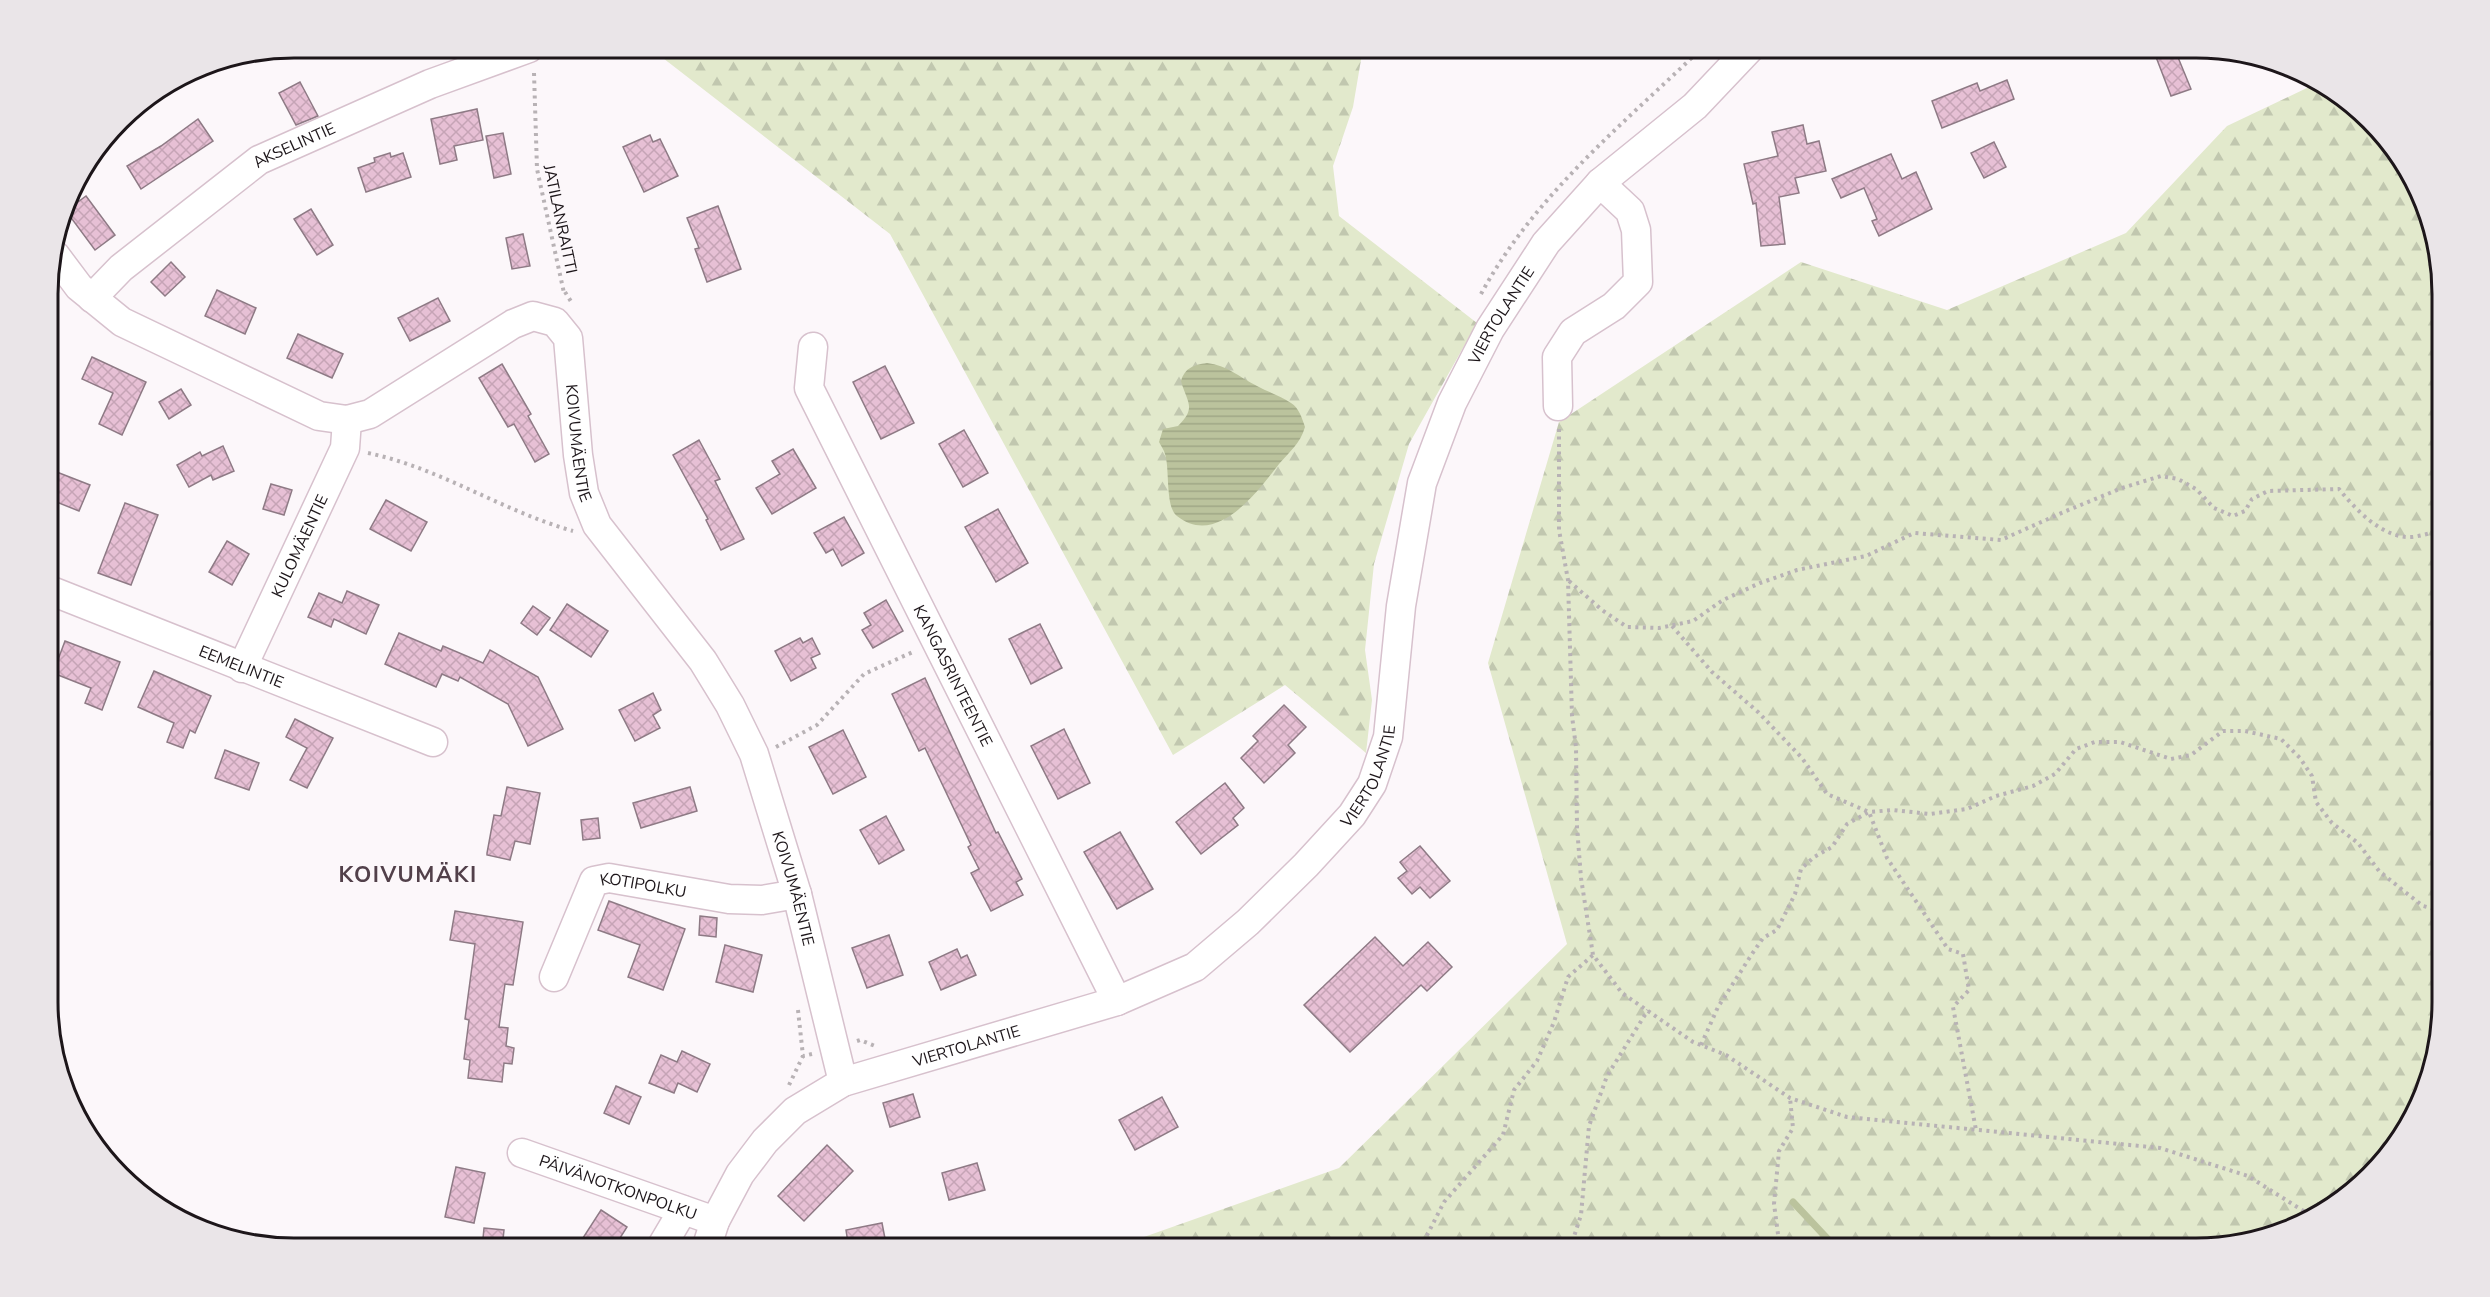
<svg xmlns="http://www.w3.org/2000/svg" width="2490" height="1297" font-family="'Nunito Sans',sans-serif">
  <defs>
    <pattern id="forest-firs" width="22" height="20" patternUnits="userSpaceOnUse" patternTransform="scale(1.5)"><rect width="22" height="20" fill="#e2e9cc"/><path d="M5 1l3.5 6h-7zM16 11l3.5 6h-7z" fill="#c1c7af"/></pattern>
    <pattern id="water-rules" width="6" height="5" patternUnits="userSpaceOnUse" patternTransform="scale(1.5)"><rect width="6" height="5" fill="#bbc39d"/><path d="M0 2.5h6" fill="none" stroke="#a0a787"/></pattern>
    <pattern id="building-cross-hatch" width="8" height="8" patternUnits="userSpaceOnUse" patternTransform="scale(1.5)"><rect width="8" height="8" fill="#e7c0d5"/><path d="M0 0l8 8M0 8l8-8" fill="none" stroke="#c6a4b6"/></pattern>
  </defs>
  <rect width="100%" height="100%" fill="#fcf7fa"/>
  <!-- forest -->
  <g fill="url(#forest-firs)">
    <path d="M650 48H1363L1353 107 1333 166 1339 216 1477 323 1409 444 1374 564 1365 650 1372 700 1366 753 1285 685 1173 755 890 234Z"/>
    <path d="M2309 87 2369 122 2400 157 2440 263 2442 1003 2416 1112 2381 1165 2332 1208 2274 1236 2211 1248 1110 1249 1339 1168 1567 944 1488 663 1559 422 1801 262 1947 310 2126 233 2227 126Z"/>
  </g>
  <!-- water -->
  <path fill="url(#water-rules)" d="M1207 363C1227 365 1239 377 1257 386 1268 392 1281 396 1291 403 1299 408 1302 418 1305 427 1300 444 1290 451 1279 464 1258 491 1217 548 1177 516 1165 507 1170 469 1165 454 1164 450 1161 446 1159 442L1163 429 1178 426C1197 407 1187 403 1181 381 1185 368 1193 365 1207 363Z"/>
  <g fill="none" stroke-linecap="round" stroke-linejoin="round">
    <!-- stream -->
    <path stroke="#bbc39d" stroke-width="7" d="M1793 1202 1837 1249"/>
  </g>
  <!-- building -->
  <g fill="url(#building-cross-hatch)" stroke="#8e7a85" stroke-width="1.5">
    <path d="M2175 50 2191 89 2171 96 2156 57Z"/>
    <path d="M2007 80 2014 99 1942 128 1932 101 1977 83 1980 91Z"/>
    <path d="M300 82 318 116 296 125 279 93Z"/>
    <path d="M477 109 483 140 454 146 457 160 440 164 431 119Z"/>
    <path d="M198 119 213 141 141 189 127 166 161 146Z"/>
    <path d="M1803 125 1807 144 1819 141 1826 171 1795 178 1799 193 1779 197 1785 244 1761 246 1756 203 1753 204 1744 164 1778 156 1772 132Z"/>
    <path d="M503 133 511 174 494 178 486 136Z"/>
    <path d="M650 135 653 142 660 139 678 176 644 192 623 147Z"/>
    <path d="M1994 142 2006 167 1984 178 1971 153Z"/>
    <path d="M390 153 391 157 403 153 411 177 366 192 358 168 375 162 374 158Z"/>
    <path d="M1891 154 1902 179 1916 172 1932 209 1879 236 1872 221 1877 219 1864 188 1841 198 1832 179Z"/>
    <path d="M86 196 115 235 95 250 66 211Z"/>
    <path d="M718 206 741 269 707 282 695 249 699 248 687 218Z"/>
    <path d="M311 209 333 245 317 255 294 219Z"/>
    <path d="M523 234 530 266 512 269 506 238Z"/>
    <path d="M171 262 185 277 165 296 151 282Z"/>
    <path d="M217 290 256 308 245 334 205 316Z"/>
    <path d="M438 298 450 321 410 341 398 318Z"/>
    <path d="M298 334 343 354 332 378 287 358Z"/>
    <path d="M92 357 146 382 122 435 99 424 113 393 82 379Z"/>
    <path d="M502 364 531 414 528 416 549 454 535 462 514 424 508 427 479 378Z"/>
    <path d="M885 366 914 423 881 439 853 382Z"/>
    <path d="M181 389 191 405 169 419 159 402Z"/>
    <path d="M964 430 988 473 963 487 939 444Z"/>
    <path d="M699 440 720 479 715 481 744 539 721 550 706 520 708 519 673 455Z"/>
    <path d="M223 446 234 471 213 480 211 475 189 487 177 465 200 452 202 456Z"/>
    <path d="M793 449 816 488 772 514 756 488 780 474 772 461Z"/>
    <path d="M49 469 90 485 79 511 49 499Z"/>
    <path d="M271 484 292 490 284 515 263 509Z"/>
    <path d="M386 500 427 522 411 551 370 529Z"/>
    <path d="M125 503 158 515 131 585 98 573Z"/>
    <path d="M998 509 1028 563 996 582 965 527Z"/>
    <path d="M844 517 864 553 842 566 833 549 826 553 814 533Z"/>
    <path d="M227 541 249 554 232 585 209 572Z"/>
    <path d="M347 591 379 605 366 634 334 619 331 627 308 617 319 593 342 603Z"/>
    <path d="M886 600 903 631 873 648 862 630 871 625 864 613Z"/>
    <path d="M567 604 608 631 591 657 550 630Z"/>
    <path d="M533 606 550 618 537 635 521 623Z"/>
    <path d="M1040 624 1062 668 1031 684 1009 639Z"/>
    <path d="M399 633 441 651 443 646 483 663 490 650 538 677 563 729 528 746 508 704 460 677 458 681 442 674 436 687 385 664Z"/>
    <path d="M800 638 803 643 812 638 820 654 811 658 816 668 791 681 775 651Z"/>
    <path d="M65 641 120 662 102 710 85 703 91 688 53 673Z"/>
    <path d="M154 671 211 696 195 733 190 730 183 748 167 742 174 723 138 707Z"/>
    <path d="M925 678 996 833 998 832 1022 879 1016 882 1023 895 991 911 971 873 979 869 968 847 971 845 925 748 919 751 892 694Z"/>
    <path d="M653 693 661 710 653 715 660 728 635 741 619 710Z"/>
    <path d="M1284 705 1306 727 1288 745 1295 753 1264 783 1241 758 1258 741 1253 736Z"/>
    <path d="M295 719 333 738 307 788 290 780 307 748 286 737Z"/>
    <path d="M1064 729 1090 783 1058 799 1031 746Z"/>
    <path d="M843 730 866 777 833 794 809 747Z"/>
    <path d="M225 750 259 763 249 790 215 778Z"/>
    <path d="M1225 783 1244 808 1233 818 1238 825 1201 854 1176 822Z"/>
    <path d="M507 787 540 793 530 844 515 841 510 860 487 855V853L494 815 501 816Z"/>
    <path d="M690 787 697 811 641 828 633 803Z"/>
    <path d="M886 816 904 850 879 864 860 830Z"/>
    <path d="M598 818 600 838 583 840 581 820Z"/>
    <path d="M1120 832 1153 889 1117 909 1084 852Z"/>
    <path d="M1420 846 1450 881 1430 898 1420 887 1412 894 1398 878 1407 871 1400 862Z"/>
    <path d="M609 901 685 929 663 990 628 977 640 945 598 930Z"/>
    <path d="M455 911 523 922 513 985 505 984 499 1027 508 1028 506 1046 514 1048 512 1064 504 1063 502 1082 468 1078 470 1060 464 1059 469 1020 465 1019 475 944 450 940Z"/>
    <path d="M700 916 717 918 716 937 699 935Z"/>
    <path d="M889 935 903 975 867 988 852 948Z"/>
    <path d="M1375 937 1403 966 1428 942 1452 967 1427 991 1421 985 1350 1052 1304 1005Z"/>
    <path d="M725 945 762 955 753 992 716 982Z"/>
    <path d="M957 949 961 958 967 955 976 975 941 990 929 962Z"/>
    <path d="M682 1051 710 1064 697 1092 678 1083 674 1093 649 1083 661 1055 677 1062Z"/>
    <path d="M616 1086 641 1097 629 1124 604 1113Z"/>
    <path d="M913 1094 920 1117 890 1127 883 1103Z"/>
    <path d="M1162 1097 1178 1127 1135 1150 1119 1120Z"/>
    <path d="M827 1145 853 1171 804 1221 778 1196Z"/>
    <path d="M977 1163 985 1190 949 1200 942 1173Z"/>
    <path d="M456 1167 485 1173 474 1223 445 1217Z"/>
    <path d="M601 1210 627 1227 613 1249H594L581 1241Z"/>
    <path d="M882 1223 887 1249H849L846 1230Z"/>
    <path d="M484 1228 504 1230 502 1249H482Z"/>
  </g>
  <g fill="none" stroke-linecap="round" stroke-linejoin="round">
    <!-- minor casing -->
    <g stroke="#d7c1cd" stroke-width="31">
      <g id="minor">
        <path id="s1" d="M55 255 79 287 122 322 319 416 347 420 370 414 513 324 533 316 555 322 568 338 578 455 584 493 597 525 703 661 730 705 754 754 797 894 843 1082"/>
        <path id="s2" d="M92 298 121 268 259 160 430 84 529 48"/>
        <path id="s3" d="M813 347 809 388 1117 1001"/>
        <path d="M1558 406 1557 357 1573 332 1614 306 1638 282 1636 230 1630 211 1600 183"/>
        <path id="s4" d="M49 590 433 742"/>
        <path id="s5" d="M242 668 345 448 347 420"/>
        <path id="s6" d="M554 977 594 881 609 878 729 899 762 900 797 894"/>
        <path id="s7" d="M522 1153 715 1221"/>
        <path d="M660 1249 683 1210"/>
        <path id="s8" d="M706 1249 715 1221 740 1174 765 1141 795 1111 843 1082 1117 1001 1195 967 1248 922 1306 865 1352 815 1372 784 1388 737 1401 606 1422 483 1452 403 1490 329 1546 243 1600 183 1695 106 1750 48"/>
      </g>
    </g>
    <!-- path -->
    <g stroke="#b8b2b5" stroke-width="4" stroke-dasharray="3 4.5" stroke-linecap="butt">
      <path d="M534 73 537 169 564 293"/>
      <path d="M565 292 572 303"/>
      <path d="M1481 294C1534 196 1622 125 1702 48"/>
      <path d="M1559 429V530L1568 580 1572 716 1576 747 1577 827 1581 878 1593 955 1622 993 1693 1042 1726 1055 1790 1098 1847 1117 2160 1148 2248 1176 2313 1217"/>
      <path d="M368 453C440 468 502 511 573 531"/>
      <path d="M1569 581 1602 610 1627 627 1659 628 1693 621 1723 600 1760 583 1797 570 1866 556 1914 533 2001 540 2066 511 2122 488 2161 476 2178 479 2196 489 2214 508 2233 516 2245 511 2252 499 2268 491 2339 489C2355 509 2383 539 2412 537 2422 536 2431 532 2441 532"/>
      <path d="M1672 626 1712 672 1758 712 1802 758 1827 794 1869 812 1887 858 1948 949 1963 954 1969 990 1953 1007 1976 1130"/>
      <path d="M776 747 817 725 864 674 915 651"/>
      <path d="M798 1010 803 1056 812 1054"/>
      <path d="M857 1041 860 1040 875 1046"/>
      <path d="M1701 1045 1718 1007 1752 954 1763 938 1777 930 1795 894 1801 869 1814 857 1832 847 1847 824 1869 812 1893 810 1930 814 1967 809 1996 796 2033 786 2055 774 2076 749 2095 742H2120L2171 759 2191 755 2223 731H2245L2281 739 2300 758 2312 776 2316 802 2332 823 2358 843 2379 871 2405 892 2423 906 2442 911"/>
      <path d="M789 1085 803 1056"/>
      <path d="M1420 1249 1444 1202 1503 1135 1514 1090 1537 1061 1554 1022 1568 977 1593 955"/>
      <path d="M1570 1249 1581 1215 1589 1126 1607 1076 1648 1010"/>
      <path d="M1780 1249 1774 1204 1779 1151 1793 1128 1790 1098"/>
    </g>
    <!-- minor -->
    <use href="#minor" stroke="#fff" stroke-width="28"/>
  </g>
  <g text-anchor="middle" stroke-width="6" stroke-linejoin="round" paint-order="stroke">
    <!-- street labels -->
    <g font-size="16" fill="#1d161a" stroke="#fcf7fa">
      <text dy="6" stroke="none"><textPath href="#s2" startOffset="255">AKSELINTIE</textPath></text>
      <text transform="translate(561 219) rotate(78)" y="6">JATILANRAITTI</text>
      <text dy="6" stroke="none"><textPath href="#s8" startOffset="1341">VIERTOLANTIE</textPath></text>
      <text dy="6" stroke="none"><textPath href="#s1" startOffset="705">KOIVUMÄENTIE</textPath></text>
      <text dy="6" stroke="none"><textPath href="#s5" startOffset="135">KULOMÄENTIE</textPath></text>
      <text dy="6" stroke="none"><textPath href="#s4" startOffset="207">EEMELINTIE</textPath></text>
      <text dy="6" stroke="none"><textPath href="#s3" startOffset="363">KANGASRINTEENTIE</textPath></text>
      <text dy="6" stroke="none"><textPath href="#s8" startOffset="855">VIERTOLANTIE</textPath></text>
      <text dy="6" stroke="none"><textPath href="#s6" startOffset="154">KOTIPOLKU</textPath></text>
      <text dy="6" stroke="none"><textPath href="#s1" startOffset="1209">KOIVUMÄENTIE</textPath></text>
      <text dy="6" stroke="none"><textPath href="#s8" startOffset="351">VIERTOLANTIE</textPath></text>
      <text dy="6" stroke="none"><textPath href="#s7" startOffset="102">PÄIVÄNOTKONPOLKU</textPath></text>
    </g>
    <!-- district labels -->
    <g font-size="22" font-weight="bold" letter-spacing="1.5" fill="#52404a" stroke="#fcf7fa">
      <text x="408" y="882">KOIVUMÄKI</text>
    </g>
  </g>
  <!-- crop -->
  <path d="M0 0H2490V1297H0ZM294 58H2196A236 236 0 0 1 2432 294V1002A236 236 0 0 1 2196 1238H294A236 236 0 0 1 58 1002V294A236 236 0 0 1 294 58Z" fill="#eae5e8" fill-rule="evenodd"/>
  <path fill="none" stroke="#1d161a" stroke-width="3" d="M294 58H2196A236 236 0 0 1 2432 294V1002A236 236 0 0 1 2196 1238H294A236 236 0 0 1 58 1002V294A236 236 0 0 1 294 58Z"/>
</svg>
